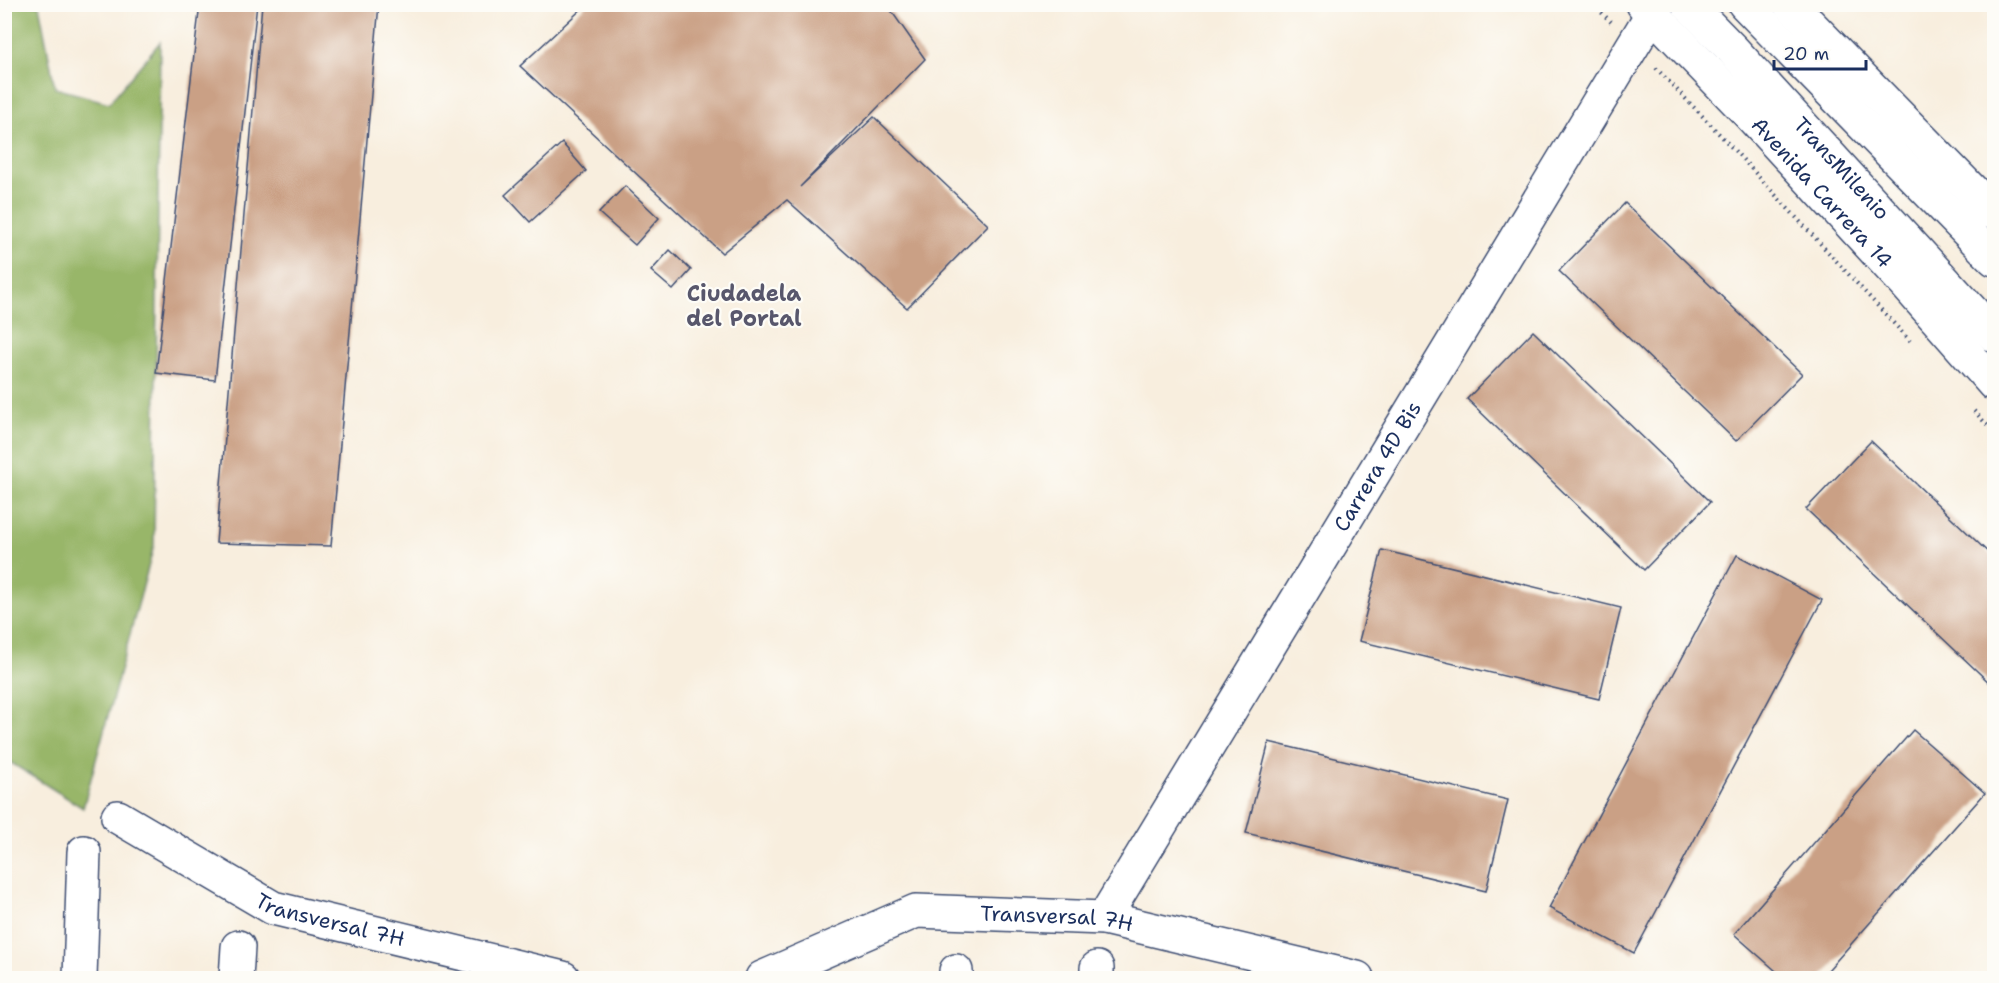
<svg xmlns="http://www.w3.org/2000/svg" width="1999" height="983" viewBox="0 0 1999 983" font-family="'Shantell Sans',sans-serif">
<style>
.forest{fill:#98b669;stroke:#5a7264;stroke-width:1.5}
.building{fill:#caa085}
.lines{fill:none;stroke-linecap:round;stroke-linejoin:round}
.minor-casing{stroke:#3c4c71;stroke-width:36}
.major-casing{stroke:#3c4c71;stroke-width:36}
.path{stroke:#3c4c71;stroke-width:4;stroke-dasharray:1.5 4.5;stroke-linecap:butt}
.minor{stroke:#fff;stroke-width:33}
.major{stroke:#fff;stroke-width:33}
.labels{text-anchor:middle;stroke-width:4.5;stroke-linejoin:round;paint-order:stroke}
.street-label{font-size:21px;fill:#1b2f5e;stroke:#fdfcf7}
.neighbourhood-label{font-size:22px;font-weight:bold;fill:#58576c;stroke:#fdfcf7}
</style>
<rect width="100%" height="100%" fill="#fdfcf7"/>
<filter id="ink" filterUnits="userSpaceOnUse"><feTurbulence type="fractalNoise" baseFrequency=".0167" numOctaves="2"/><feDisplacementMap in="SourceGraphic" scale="12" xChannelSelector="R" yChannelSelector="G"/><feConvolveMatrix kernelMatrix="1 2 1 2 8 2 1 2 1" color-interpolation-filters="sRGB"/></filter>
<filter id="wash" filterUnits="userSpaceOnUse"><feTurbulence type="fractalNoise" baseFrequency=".008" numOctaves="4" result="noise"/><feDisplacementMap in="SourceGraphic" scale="24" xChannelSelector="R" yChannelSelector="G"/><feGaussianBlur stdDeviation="1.35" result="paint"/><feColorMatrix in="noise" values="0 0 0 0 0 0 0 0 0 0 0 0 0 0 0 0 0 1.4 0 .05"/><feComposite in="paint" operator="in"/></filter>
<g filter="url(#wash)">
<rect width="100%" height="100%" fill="#f8eede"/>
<!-- forest -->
<path class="forest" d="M4,5H39L55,88L109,103L160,42L154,546L83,808L5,759Z"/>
<g id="blocks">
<!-- building -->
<path class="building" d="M200,4H257L215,380L156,373Z
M262,4H379L331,546L216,543Z
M587,4H883L890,9L925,59L800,187L874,117L988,225L907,308L787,200L722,253L520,66Z
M562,143L586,171L530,222L505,195Z
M625,186L659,218L635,245L599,213Z
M1625,203L1802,374L1736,441L1559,271Z
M670,250L691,270L673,290L651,271Z
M1533,331L1710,502L1644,570L1467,399Z
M1871,441L1994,558V687L1806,509Z
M1382,550L1621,608L1599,699L1359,641Z
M1737,555L1822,600L1634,953L1549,908Z
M1913,730L1985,793L1821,978H1784L1734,934Z
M1269,742L1508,800L1486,891L1246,833Z"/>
</g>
</g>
<g filter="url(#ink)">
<use href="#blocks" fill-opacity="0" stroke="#3c4c71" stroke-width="1.5"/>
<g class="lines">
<defs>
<g id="minor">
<path id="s1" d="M1688,4L1732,49L1994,335"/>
<path d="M1745,4L1994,259"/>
<path id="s2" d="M118,817L273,908L563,978"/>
<path id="s3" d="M1104,918L1652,14"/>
<path d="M80,978L84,852"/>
<path d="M236,978L238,947"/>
<path id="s4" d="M762,978L916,911L1104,918L1357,978"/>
<path d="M956,978V971"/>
<path d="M1097,978V968"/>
</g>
<g id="major">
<path id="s5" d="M1643,4L1750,115L1904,282L1994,384"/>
<path d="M1790,4L1994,213"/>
</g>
</defs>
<!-- minor casing -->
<use href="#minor" class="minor-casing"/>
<!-- major casing -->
<use href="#major" class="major-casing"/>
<!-- path -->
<path class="path" d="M1593,4L1611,22
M1656,68L1711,125L1910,341
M1974,411L1994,432"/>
<!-- minor -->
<use href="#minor" class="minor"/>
<!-- major -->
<use href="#major" class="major"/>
</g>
</g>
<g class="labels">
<!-- street labels -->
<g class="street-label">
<text dy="7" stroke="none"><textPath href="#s1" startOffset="225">TransMilenio</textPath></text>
<text dy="7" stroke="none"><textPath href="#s5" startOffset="260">Avenida Carrera 14</textPath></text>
<text dy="7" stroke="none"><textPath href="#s3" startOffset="528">Carrera 4D Bis</textPath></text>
<text dy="7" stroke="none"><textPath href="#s2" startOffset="238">Transversal 7H</textPath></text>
<text dy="7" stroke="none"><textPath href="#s4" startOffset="309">Transversal 7H</textPath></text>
</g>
<!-- neighbourhood labels -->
<g class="neighbourhood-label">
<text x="744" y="301">Ciudadela<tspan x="744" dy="25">del Portal</tspan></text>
</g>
</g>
<!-- margin -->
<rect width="1999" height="983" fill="none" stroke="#fdfcf7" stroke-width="24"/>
<!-- scale -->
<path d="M1774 60v9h92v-9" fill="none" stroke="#1b2f5e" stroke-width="3"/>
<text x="1783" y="60" font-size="18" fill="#1b2f5e" stroke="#fdfcf7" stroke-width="4.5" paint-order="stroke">20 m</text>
</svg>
